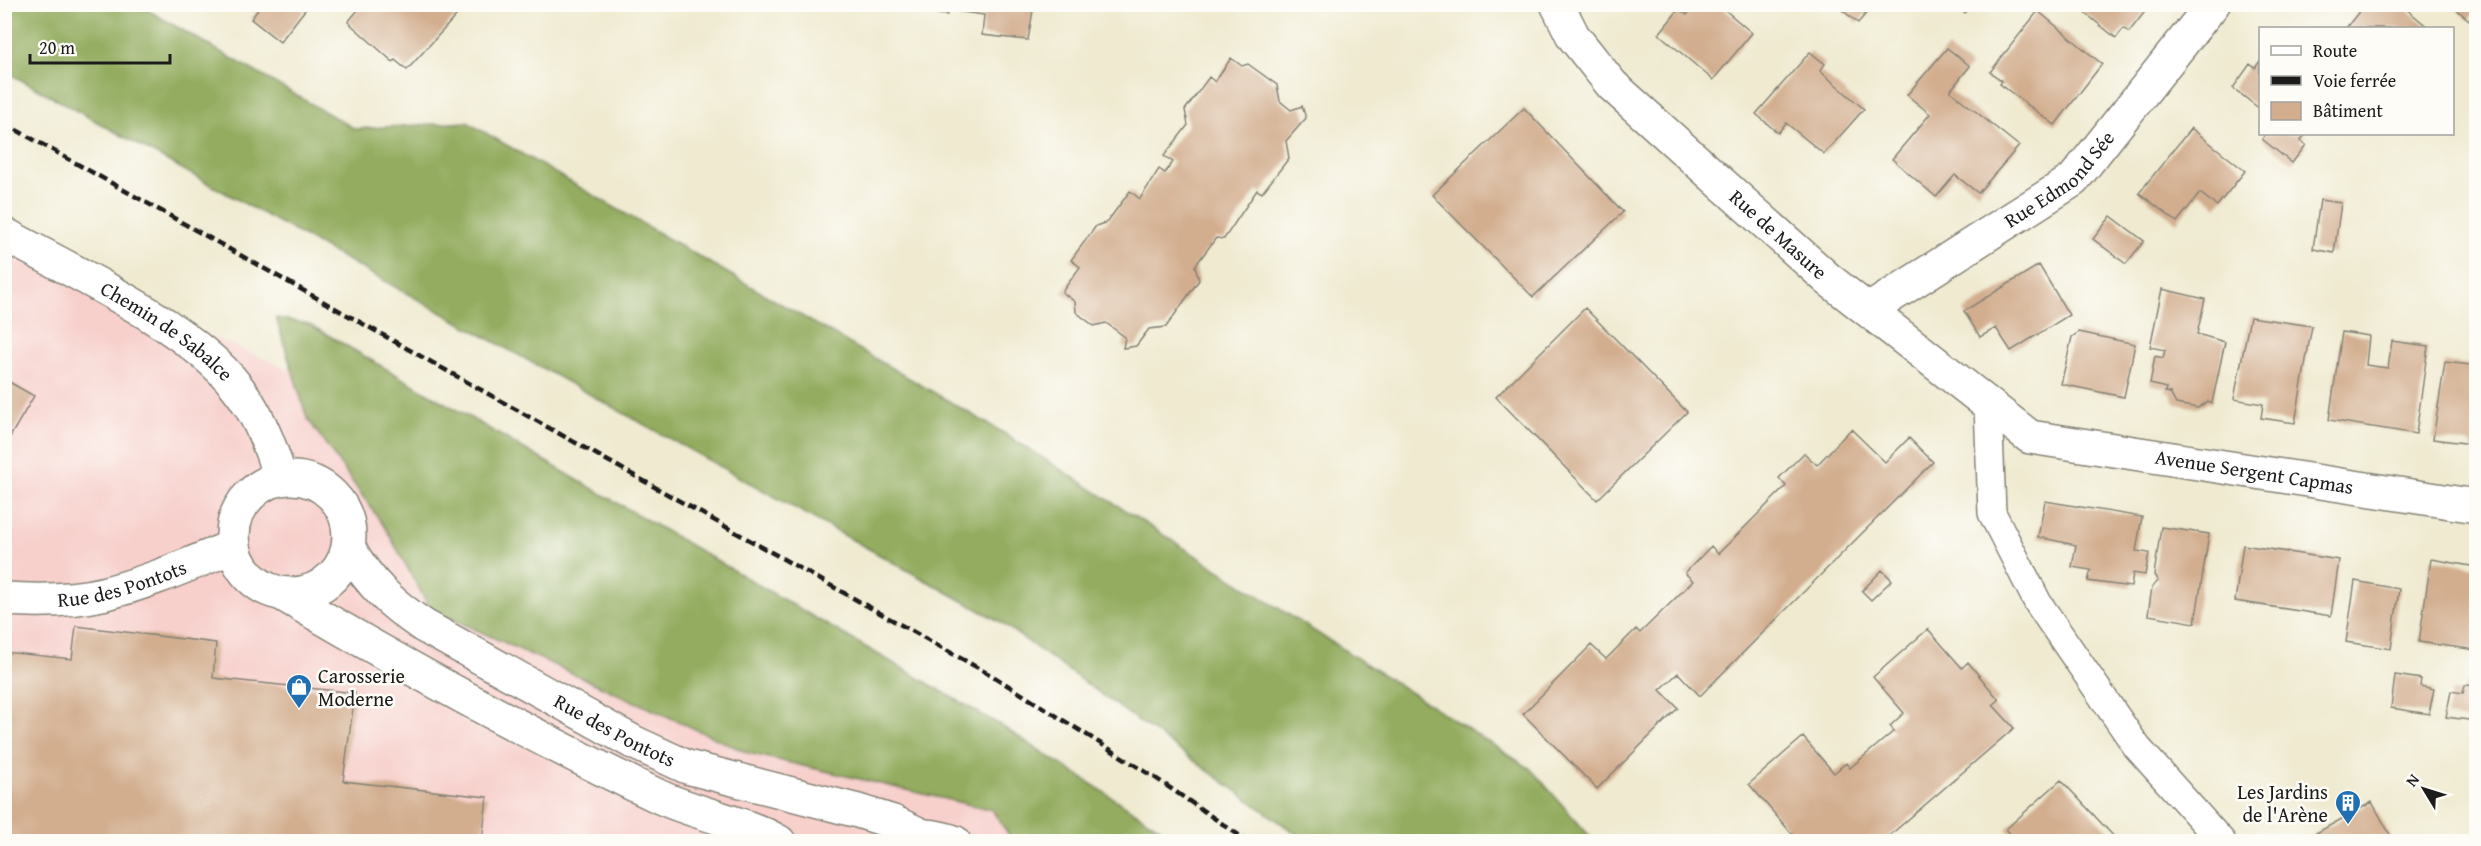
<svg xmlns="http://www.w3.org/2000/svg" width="2481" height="846" viewBox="0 0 2481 846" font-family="'Gentium Book Plus',serif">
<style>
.built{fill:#f7d0cc}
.forest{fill:#93ac5f;stroke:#58643e;stroke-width:1.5}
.building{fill:#d2ad8e}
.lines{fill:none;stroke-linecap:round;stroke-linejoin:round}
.service-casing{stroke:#868376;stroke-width:30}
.minor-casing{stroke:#868376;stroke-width:36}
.tertiary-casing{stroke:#868376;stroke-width:36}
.service{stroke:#fff;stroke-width:27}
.minor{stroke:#fff;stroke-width:33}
.tertiary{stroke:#fff;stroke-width:33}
.rail{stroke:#1c1c1c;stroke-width:4.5;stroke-dasharray:9 4.5;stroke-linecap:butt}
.labels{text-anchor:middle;stroke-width:5;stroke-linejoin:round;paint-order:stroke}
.street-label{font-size:20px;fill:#1c1c1c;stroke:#fdfcf7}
.poi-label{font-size:20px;fill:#1c1c1c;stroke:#fdfcf7;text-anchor:start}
</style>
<rect width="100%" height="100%" fill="#fdfcf7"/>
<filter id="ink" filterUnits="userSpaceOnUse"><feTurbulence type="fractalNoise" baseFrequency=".0167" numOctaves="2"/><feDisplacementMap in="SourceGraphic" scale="12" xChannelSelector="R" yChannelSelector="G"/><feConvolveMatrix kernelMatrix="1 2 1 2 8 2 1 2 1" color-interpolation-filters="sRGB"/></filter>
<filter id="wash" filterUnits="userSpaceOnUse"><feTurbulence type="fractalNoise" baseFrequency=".008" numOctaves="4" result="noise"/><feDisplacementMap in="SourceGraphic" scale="24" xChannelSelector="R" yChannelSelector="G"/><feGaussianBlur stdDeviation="1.35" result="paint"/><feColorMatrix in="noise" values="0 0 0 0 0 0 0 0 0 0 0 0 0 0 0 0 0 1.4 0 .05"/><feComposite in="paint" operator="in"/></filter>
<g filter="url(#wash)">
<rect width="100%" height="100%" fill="#efead0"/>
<!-- built -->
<path class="built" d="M4,234L116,296L291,370L307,418L386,529L430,609L748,753L992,810L1013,841H5Z"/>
<!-- forest -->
<path class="forest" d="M5,4L139,5L355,129L467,122L1002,432L1531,769L1594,841H1306L999,621L5,71Z
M276,318L309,324L1000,725L1180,841H1013L992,810L748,753L430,609L386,529L307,418Z"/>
<g id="blocks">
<!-- building -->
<path class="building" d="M262,4H306L308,6L280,42L251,19Z
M363,4H460L464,7L407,70L395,60L393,62L348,22Z
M924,4H1034L1028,40L982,35L984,15L947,10V15L937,14L938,9Z
M1696,4H1718L1752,33L1713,80L1659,34L1679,9L1687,15Z
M1835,4H1874L1858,23Z
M1955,4H1972L1965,13Z
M2074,4H2151L2129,32L2124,28L2116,38Z
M2365,4H2400L2429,28H2346Z
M2450,4H2476V10L2469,20Z
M2038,11L2102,64L2055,125L2000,84L2002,81L1990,72Z
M1947,48L1970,66L1950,91L2019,146L1978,193L1955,175L1936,197L1892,159L1930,114L1907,95Z
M1810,52L1825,64L1820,71L1864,109L1824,154L1786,123L1778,133L1756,114Z
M1231,58L1242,66L1248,64L1277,85L1280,101L1291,110L1302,106L1306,118L1286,141L1289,158L1262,193L1257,190L1224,239L1216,238L1195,266L1199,280L1166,327L1149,329L1136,346L1123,348L1125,337L1106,323L1094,326L1076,312L1075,302L1062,292L1080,267L1071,260L1096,226L1107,222L1130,191L1140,199L1159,169L1165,173L1173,162L1164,156L1188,125L1185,110L1209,77L1215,82Z
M2260,61V109L2233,88L2250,64L2255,68Z
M1524,108L1623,212L1533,297L1432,195Z
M2191,128L2245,171L2217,206L2200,193L2177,222L2139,193Z
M2266,134H2306L2300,141L2306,145L2292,163L2262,139Z
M2320,200L2341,203L2334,253L2313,249Z
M2111,216L2144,241L2126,264L2093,239Z
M2039,265L2069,315L2011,351L1996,328L1980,337L1964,311Z
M2162,289L2205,299L2197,334L2225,342L2212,403L2208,401L2198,408L2176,404L2170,393L2165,392L2166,388L2150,384L2155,356L2163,358L2165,350L2150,347Z
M1585,308L1687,412L1597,500L1496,397Z
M2250,317L2312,326L2295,423L2261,418L2263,404L2234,399Z
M2079,332L2135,344L2124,397L2061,384L2072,337Z
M2342,332L2369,336L2366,365L2380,367L2388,368L2392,341L2428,346L2416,434L2329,420Z
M2474,349H2476V448H2471L2472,444L2433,439L2445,362L2471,365Z
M4,379L34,396L4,447Z
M1851,429L1885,462L1909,438L1933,462L1700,696L1678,673L1660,690L1678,708L1597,789L1523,714L1591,645L1606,659L1636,629L1640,633L1693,581L1685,573L1711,546L1718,554L1786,486L1779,478L1804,453L1817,465Z
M2045,501L2142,517L2136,551L2149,553L2145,575L2133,573L2131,587L2088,581L2091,570L2072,567L2076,545L2038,537Z
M2161,527L2209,534L2195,623L2148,615L2152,587L2158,581L2154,575Z
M2243,545L2339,560L2331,616L2235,601Z
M2431,559L2476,567V650L2419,642Z
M1882,570L1892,580L1871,600L1862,591Z
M2355,581L2399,589L2391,649L2346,642Z
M76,626L216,643L213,678L355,693L343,781L487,797L482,842H4V652L72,659Z
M1928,629L1962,668L1968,662L1999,700L1993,705L2014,728L1882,842H1799L1749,784L1803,737L1834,773L1846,763L1850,768L1894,731L1890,726L1904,713L1873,677Z
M2395,675L2421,679L2420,686L2434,689L2429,714L2391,708Z
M2465,685L2476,686V721L2446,717L2451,691L2463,693Z
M2061,780L2119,842H2018L2006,829Z
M2372,802L2394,842H2300L2358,810Z"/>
</g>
</g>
<g filter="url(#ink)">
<use href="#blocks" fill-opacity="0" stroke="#868376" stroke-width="1.5"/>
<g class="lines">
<defs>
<path id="service" d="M1988,404L1992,513L2038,603L2137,747L2222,842"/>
<g id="minor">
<path id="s1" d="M4,234C73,272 190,326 237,387C258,413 271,447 280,478"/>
<path id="s2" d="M1869,310L2073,180L2213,4"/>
<circle cx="291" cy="536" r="58"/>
<path id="s3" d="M349,549C371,585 390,603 424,626L633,742L687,767L858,811L893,822L921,835"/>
<path d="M284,595C406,667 531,736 660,797C697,814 745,822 779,842"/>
<path id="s4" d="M4,599C36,601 72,601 102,594C148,583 190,564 234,546"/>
<path d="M900,841C920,834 934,835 954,842"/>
</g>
<g id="tertiary">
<path id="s5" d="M1557,4L1573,36L1612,85L1828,279L2030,437L2476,506"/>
</g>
</defs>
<!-- service casing -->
<use href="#service" class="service-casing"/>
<!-- minor casing -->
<use href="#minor" class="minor-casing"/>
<!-- tertiary casing -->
<use href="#tertiary" class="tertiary-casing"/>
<!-- service -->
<use href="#service" class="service"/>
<!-- minor -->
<use href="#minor" class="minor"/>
<!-- tertiary -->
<use href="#tertiary" class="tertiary"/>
<!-- rail -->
<path class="rail" d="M4,123L996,678L1154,777L1249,842"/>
</g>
</g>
<!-- icons -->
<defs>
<symbol id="shop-pin" viewBox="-11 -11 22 30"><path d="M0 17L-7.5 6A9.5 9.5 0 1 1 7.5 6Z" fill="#1f6fb2" stroke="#fdfcf7"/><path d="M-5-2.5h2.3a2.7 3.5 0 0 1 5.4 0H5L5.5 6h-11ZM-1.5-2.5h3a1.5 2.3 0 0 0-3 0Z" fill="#fff"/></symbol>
<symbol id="building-pin" viewBox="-11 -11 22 30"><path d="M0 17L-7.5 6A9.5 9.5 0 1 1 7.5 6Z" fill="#1f6fb2" stroke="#fdfcf7"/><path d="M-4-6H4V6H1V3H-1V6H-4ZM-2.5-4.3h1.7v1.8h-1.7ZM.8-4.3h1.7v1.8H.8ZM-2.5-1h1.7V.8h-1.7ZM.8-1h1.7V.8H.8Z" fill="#fff"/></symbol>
</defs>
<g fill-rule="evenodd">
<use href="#shop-pin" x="284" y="672" width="30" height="40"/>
<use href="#building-pin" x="2333" y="788" width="30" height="40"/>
</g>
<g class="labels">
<!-- street labels -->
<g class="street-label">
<text dy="7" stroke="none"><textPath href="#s2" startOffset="232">Rue Edmond Sée</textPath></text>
<text dy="7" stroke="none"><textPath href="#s5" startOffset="322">Rue de Masure</textPath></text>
<text dy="7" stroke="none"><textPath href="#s1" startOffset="190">Chemin de Sabalce</textPath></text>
<text dy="7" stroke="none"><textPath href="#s5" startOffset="872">Avenue Sergent Capmas</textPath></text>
<text dy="7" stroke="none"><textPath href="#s4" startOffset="120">Rue des Pontots</textPath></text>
<text dy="7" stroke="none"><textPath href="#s3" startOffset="326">Rue des Pontots</textPath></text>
</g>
<!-- poi labels -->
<g class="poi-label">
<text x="318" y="683">Carosserie<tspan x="318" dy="23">Moderne</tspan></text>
<text x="2328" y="799" text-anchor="end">Les Jardins<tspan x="2328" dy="23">de l'Arène</tspan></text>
</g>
</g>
<!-- margin -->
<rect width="2481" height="846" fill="none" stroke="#fdfcf7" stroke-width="24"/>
<!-- legend -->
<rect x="2259" y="27" width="195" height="108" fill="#fdfcf7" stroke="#a3a29f" stroke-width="1.5"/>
<rect x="2271" y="46" width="30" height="9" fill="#ffffff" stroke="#a3a29f" stroke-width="1.5"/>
<text x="2313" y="57" font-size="18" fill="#1c1c1c">Route</text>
<rect x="2271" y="76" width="30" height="9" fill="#1c1c1c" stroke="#a3a29f" stroke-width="1.5"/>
<text x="2313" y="87" font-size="18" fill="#1c1c1c">Voie ferrée</text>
<rect x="2271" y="102" width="30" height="18" fill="#d2ad8e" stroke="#a3a29f" stroke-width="1.5"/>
<text x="2313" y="117" font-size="18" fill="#1c1c1c">Bâtiment</text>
<!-- north arrow -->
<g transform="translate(2424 789) rotate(308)" stroke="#fdfcf7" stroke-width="4.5" paint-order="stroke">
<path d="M0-4.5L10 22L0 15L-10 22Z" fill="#1c1c1c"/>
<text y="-9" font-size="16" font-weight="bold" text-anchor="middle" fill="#1c1c1c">N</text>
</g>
<!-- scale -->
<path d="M30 54v9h140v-9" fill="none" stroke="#1c1c1c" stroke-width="3"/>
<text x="39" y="54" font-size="18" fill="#1c1c1c" stroke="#fdfcf7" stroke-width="4.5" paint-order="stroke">20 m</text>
</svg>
